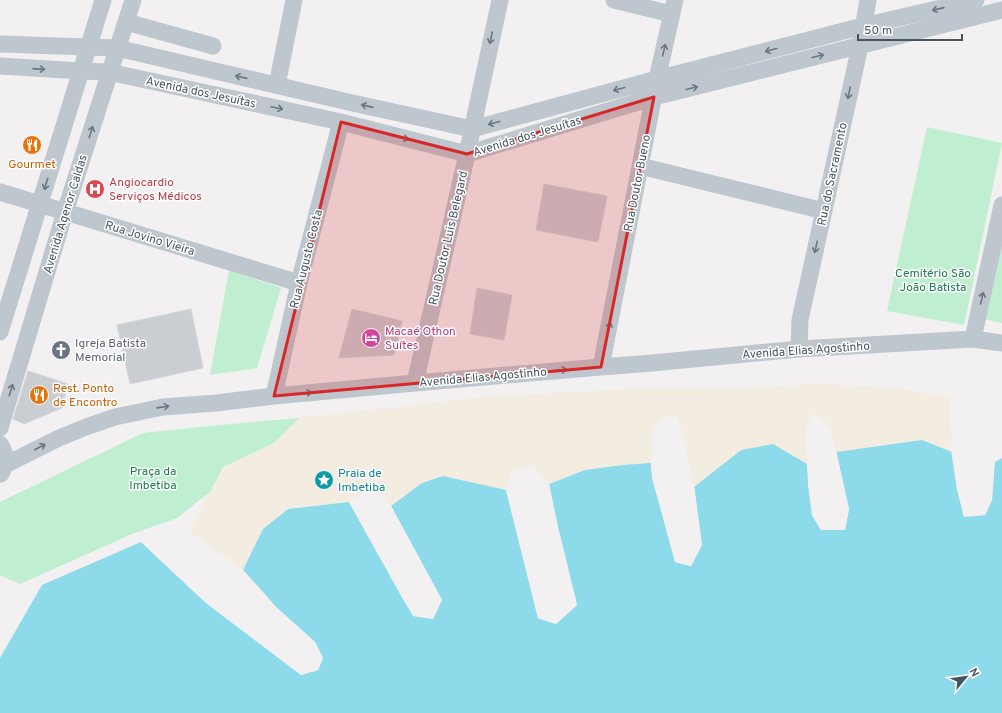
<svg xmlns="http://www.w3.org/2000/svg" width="1002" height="713" viewBox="0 0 1002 713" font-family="Overpass,sans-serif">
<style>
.green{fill:#bfefd0}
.sand{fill:#f3ede1}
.water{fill:#8ddaeb}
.pier{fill:#f2f0f0}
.building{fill:#cacdd2;stroke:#d4d6db}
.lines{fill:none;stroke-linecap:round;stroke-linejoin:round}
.minor{stroke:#bec7ce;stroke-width:17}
.oneway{stroke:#6b767f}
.marked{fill:#d62828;fill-opacity:0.2;stroke:#d62828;stroke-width:3;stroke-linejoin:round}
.labels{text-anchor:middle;stroke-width:3;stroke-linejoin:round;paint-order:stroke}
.street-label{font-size:12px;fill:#48545d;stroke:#fff}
.food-label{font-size:12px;fill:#c56008;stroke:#fff}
.health-label{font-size:12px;fill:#be3a42;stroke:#fff;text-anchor:start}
.park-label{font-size:12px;fill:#187e49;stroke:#fff}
.hotel-label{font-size:12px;fill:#b23c85;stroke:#fff;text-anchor:start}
.worship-label{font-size:12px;fill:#5b616d;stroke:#fff;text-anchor:start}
.culture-label{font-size:12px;fill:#0d838f;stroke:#fff;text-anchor:start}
</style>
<rect width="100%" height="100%" fill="#f2f0f0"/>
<!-- green -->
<path class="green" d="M927,127L1002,143L964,325L887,311Z
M1002,229V323L984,319Z
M229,270L281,288L257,368L210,375Z
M299,418L297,433L221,483L177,518L132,534L20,584L0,575V502L143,433L210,426Z"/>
<!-- sand -->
<path class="sand" d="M819,384C862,387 907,386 949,398L952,452L922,440L836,452L832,431L822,419L814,413L806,428L807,464L773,444L741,450L694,487L684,438L677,417H662L652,431L651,463L623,465L585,470L549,484L532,464L511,473L506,490L443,476L422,483L391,506L385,496L367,490L349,502L288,509L263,529L243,570L190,531L223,467L274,443L299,418L484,397L648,388L738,389Z"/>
<!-- water -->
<path class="water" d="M922,440L952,452L957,489L964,516L985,515L992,500L995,462L1002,458V713H0V658L42,585L141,542L206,603L301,675L318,670L323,658L315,642L276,607L243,570L263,529L288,509L349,502L403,599L413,616L433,619L442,600L391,506L422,483L443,476L506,490L538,618L556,624L577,605L558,527L549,484L585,470L623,465L651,463L652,478L675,562L691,566L702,545L694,487L741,450L773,444L807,464L812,515L821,530H845L849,509L836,452Z"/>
<!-- pier -->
<path class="pier" d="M836,450L849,509L845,530H821L812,515L808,485L807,462L809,464L814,515L822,528H843L847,509L834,452Z
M951,450L954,452L959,489L966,515L983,513L990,499L993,462L994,460L992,500L985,515L964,517L957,489Z
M651,461L653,463L654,478L677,561L690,564L700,545L692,487L694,485L702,545L691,566L675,562L662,512L652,478Z
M548,482L549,484L558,527L577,605L556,624L538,618L506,490L507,488L508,490L540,617L556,621L575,604L556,528L547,484Z
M351,501L405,598L415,614L432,617L440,600L389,507L390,504L442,600L433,619L414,616L403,599L349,502Z
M143,541L207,601L289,664L301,673L316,669L321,658L313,643L275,608L242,571V569L243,570L276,607L315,642L323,658L318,670L301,675L288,665L206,603L141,542Z"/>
<!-- building -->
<path class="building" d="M544,184L607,196L598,242L536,230Z
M477,288L512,295L504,340L470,334Z
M191,309L203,368L130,384L117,325Z
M352,309L402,321L394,355L339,358Z
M28,371L68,384L62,408L24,424L13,419Z"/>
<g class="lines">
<!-- minor -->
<path class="minor" d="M614,0L671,14
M126,22L213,46
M0,44L117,48L348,102L472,129L657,79L863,26L976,0
M0,66L81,71L109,72L341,122L467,154L654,97L1002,10
M277,85L294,0
M640,166L824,211
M0,192L299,283
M0,332L103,0
M973,339L1002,205
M799,349L800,320L860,46L868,0
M601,367L657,79L675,0
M415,383L467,154L500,0
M274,396L299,283L341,122
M0,428L65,212L133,0
M0,444C7,455 7,462 1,474
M5,465L59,438L86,427L115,417L163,407L216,403L274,396L415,383L601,367L652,363L799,349L973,339L1002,343"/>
</g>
<!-- one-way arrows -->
<defs><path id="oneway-shaft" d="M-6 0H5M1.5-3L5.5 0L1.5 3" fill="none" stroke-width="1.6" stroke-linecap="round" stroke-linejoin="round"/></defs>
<g class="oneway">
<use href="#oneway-shaft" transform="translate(938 9) rotate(167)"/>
<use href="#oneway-shaft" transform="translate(491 38) rotate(102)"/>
<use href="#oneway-shaft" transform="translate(664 50) rotate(-77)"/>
<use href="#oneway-shaft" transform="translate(771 50) rotate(165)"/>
<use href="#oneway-shaft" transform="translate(818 56) rotate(-14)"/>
<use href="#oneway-shaft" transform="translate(39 69) rotate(4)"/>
<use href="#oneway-shaft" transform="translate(241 77) rotate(-167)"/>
<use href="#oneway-shaft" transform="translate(692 88) rotate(-14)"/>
<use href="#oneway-shaft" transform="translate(619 89) rotate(165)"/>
<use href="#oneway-shaft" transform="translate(849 93) rotate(102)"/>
<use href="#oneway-shaft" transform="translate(367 106) rotate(-167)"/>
<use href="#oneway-shaft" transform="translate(277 108) rotate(12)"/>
<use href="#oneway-shaft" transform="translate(494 123) rotate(165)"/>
<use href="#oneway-shaft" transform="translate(91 132) rotate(-72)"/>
<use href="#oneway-shaft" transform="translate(403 138) rotate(14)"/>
<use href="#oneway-shaft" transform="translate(46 184) rotate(107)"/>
<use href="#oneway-shaft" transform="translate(816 247) rotate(102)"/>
<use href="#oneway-shaft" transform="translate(982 298) rotate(-77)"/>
<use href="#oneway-shaft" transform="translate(609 328) rotate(-79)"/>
<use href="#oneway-shaft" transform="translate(561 370) rotate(-5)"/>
<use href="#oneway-shaft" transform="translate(11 390) rotate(-73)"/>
<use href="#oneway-shaft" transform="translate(306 393) rotate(-6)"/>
<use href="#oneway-shaft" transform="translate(163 407) rotate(-8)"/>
<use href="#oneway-shaft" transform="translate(40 447) rotate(-27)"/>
</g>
<!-- marked area -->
<path class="marked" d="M654,97L601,367L274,396L341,122L467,154Z"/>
<!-- icons -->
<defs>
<symbol id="restaurant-disc" viewBox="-11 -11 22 22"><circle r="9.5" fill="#e8710a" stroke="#fff"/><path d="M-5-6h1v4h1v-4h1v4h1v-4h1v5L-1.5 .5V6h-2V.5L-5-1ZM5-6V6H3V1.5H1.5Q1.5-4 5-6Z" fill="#fff"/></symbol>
<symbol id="hospital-disc" viewBox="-11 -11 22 22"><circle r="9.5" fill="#e0444e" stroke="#fff"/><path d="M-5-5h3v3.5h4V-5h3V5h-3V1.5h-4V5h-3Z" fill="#fff"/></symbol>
<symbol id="hotel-disc" viewBox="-11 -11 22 22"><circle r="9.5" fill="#d1479c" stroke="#fff"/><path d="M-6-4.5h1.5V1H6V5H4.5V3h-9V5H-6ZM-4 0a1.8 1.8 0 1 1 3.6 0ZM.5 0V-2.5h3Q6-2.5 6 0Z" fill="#fff"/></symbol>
<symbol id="church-disc" viewBox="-11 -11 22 22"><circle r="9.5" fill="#6b7280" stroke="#fff"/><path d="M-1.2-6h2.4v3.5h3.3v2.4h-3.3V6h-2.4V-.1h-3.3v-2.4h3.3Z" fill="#fff"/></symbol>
<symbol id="sight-disc" viewBox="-11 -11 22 22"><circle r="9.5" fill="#0f9aa8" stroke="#fff"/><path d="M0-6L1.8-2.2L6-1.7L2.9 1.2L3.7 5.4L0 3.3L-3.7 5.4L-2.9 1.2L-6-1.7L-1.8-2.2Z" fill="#fff"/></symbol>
</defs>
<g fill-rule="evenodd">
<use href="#restaurant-disc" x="21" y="134" width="22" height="22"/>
<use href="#hospital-disc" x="84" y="178" width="22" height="22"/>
<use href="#hotel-disc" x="360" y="327" width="22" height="22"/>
<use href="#church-disc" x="50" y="339" width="22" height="22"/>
<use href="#restaurant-disc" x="28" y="384" width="22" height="22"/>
<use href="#sight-disc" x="313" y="469" width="22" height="22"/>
</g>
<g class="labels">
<!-- street labels -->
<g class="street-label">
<text transform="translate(201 92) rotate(12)" y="4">Avenida dos Jesuítas</text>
<text transform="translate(527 136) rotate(-17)" y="4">Avenida dos Jesuítas</text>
<text transform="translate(832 174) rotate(-78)" y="4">Rua do Sacramento</text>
<text transform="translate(637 183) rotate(-79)" y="4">Rua Doutor Bueno</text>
<text transform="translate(65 214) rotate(-73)" y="4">Avenida Agenor Caldas</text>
<text transform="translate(150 238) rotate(17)" y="4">Rua Jovino Vieira</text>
<text transform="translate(448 238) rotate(-77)" y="4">Rua Doutor Luis Belegard</text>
<text transform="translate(306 259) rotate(-76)" y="4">Rua Augusto Costa</text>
<text transform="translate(806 350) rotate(-4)" y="4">Avenida Elias Agostinho</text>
<text transform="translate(483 377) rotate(-5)" y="4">Avenida Elias Agostinho</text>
</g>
<!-- food labels -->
<g class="food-label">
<text x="32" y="168">Gourmet</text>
<text x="53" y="392" text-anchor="start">Rest. Ponto<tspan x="53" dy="14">de Encontro</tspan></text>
</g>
<!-- health labels -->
<g class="health-label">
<text x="109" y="186">Angiocardio<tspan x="109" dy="14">Serviços Médicos</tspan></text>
</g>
<!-- park labels -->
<g class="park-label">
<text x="933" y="277">Cemitério São<tspan x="933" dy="14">João Batista</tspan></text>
<text x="153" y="475">Praça da<tspan x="153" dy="14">Imbetiba</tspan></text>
</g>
<!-- hotel labels -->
<g class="hotel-label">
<text x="385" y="335">Macaé Othon<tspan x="385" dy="14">Suítes</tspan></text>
</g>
<!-- worship labels -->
<g class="worship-label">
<text x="75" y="347">Igreja Batista<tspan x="75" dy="14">Memorial</tspan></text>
</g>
<!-- culture labels -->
<g class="culture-label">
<text x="338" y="477">Praia de<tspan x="338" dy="14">Imbetiba</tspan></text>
</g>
</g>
<!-- north arrow -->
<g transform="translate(966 677) rotate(61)" stroke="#ffffff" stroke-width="3" paint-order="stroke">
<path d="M0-3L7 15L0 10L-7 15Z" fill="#48545d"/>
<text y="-6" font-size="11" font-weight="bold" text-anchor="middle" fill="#48545d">N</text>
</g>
<!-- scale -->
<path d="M858 34v6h104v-6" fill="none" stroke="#48545d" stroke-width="2"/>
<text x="864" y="34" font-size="12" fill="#48545d" stroke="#ffffff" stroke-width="3" paint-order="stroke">50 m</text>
</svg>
